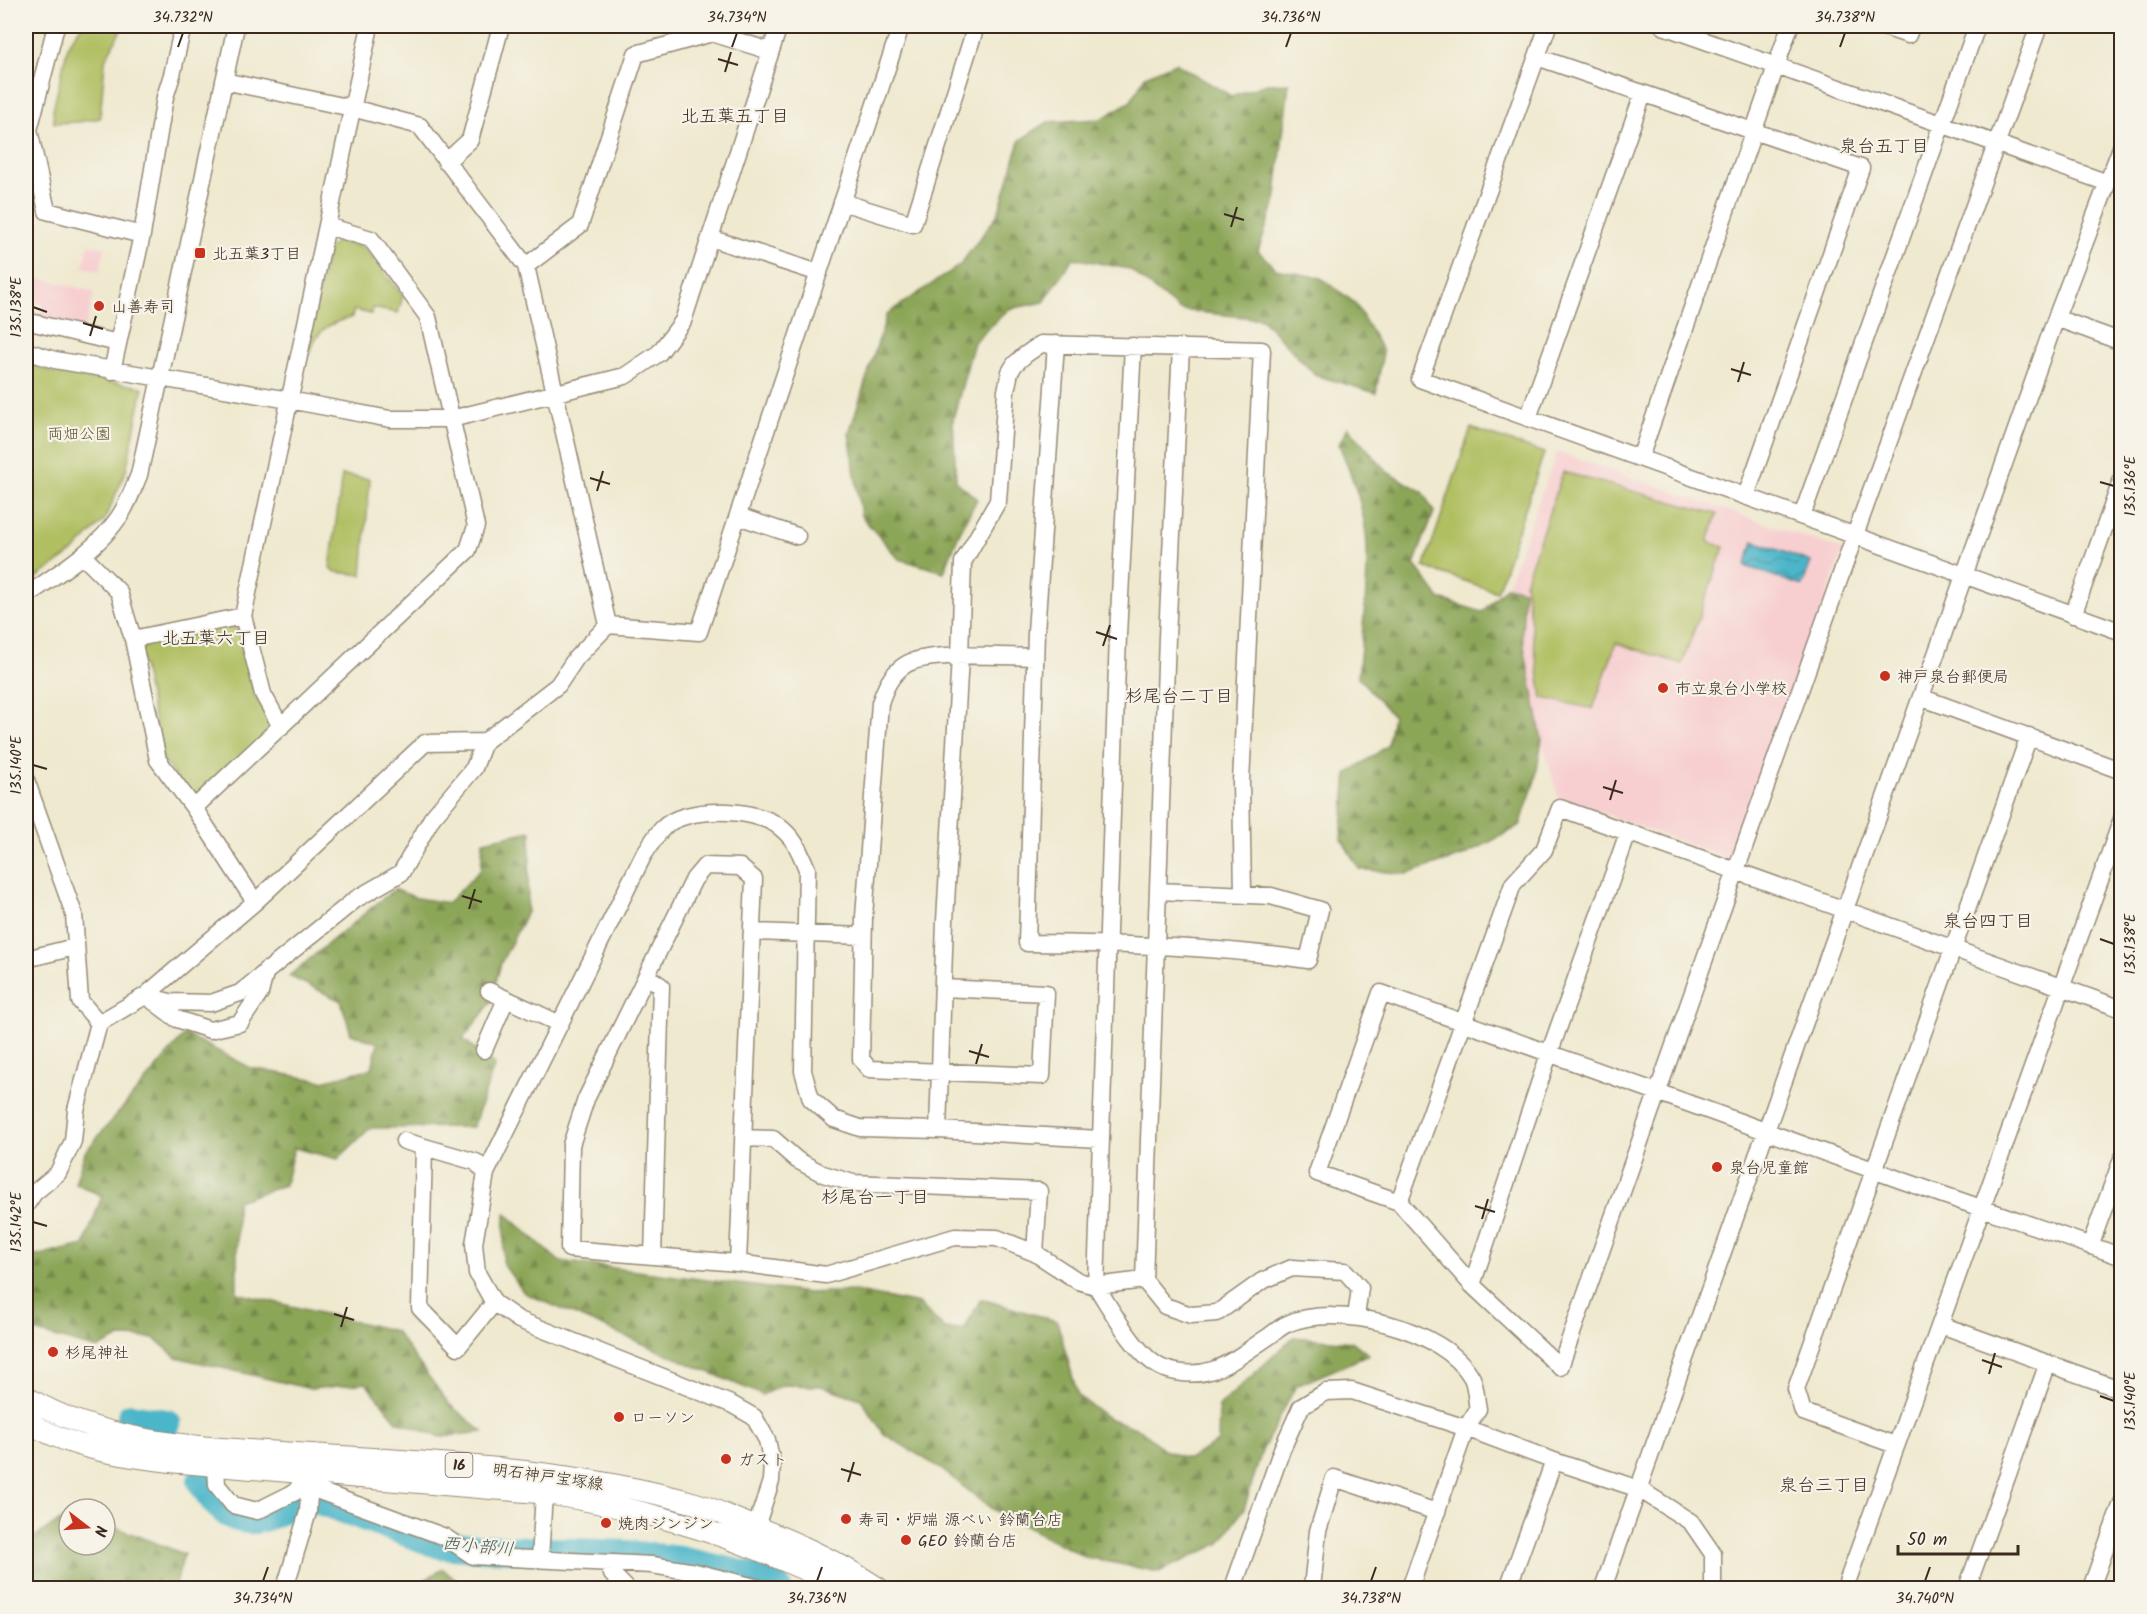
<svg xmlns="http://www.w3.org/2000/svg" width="2147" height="1614" viewBox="0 0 2147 1614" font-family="Kalam,'Klee One',sans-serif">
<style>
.built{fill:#f7cfd1}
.forest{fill:url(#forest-firs);stroke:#64683b;stroke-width:1.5}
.green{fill:#b0bf62;stroke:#767440;stroke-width:1.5}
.water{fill:url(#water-waves);stroke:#437074;stroke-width:1.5}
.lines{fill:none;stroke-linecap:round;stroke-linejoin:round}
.river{stroke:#4bb5c9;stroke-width:28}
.minor-casing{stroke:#958a76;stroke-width:19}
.major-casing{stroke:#958a76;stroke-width:23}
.minor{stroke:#fff;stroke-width:16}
.major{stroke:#fff;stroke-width:21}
.ticks{fill:none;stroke:#3b2a1e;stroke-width:2}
.poi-dot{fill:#c8321e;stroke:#f7f3e8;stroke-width:2}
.labels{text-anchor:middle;stroke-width:4.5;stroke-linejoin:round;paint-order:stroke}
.shield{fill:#f7f3e8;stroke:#73665b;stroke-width:1.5}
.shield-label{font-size:15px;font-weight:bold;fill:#3b2a1e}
.poi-label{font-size:16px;fill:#3b2a1e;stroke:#f7f3e8;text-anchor:start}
.park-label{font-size:16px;fill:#5e5732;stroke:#f7f3e8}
.street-label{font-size:16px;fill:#3b2a1e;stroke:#f7f3e8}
.neighbourhood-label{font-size:18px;fill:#3b2a1e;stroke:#f7f3e8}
.water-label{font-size:18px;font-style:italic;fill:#415b5a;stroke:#f7f3e8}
.neatline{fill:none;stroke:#3b2a1e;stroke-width:2}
.ticks-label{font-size:15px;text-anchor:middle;fill:#3b2a1e}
</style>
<defs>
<pattern id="forest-firs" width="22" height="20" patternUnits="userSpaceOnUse" patternTransform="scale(1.5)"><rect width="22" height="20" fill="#8ca658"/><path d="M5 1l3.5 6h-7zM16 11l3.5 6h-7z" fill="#748748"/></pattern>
<pattern id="water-waves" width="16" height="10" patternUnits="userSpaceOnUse" patternTransform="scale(1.5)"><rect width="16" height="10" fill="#4bb5c9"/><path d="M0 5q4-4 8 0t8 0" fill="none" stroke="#4093a3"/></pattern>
</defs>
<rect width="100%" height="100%" fill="#f7f3e8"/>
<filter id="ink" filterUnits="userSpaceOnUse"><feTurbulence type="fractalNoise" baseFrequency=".0167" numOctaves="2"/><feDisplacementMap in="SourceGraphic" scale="12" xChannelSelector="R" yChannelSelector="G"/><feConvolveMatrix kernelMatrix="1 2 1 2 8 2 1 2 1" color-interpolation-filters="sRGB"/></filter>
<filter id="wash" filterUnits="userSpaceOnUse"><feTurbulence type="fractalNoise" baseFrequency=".008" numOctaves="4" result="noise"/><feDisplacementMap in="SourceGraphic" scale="24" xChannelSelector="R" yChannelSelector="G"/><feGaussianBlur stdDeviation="1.35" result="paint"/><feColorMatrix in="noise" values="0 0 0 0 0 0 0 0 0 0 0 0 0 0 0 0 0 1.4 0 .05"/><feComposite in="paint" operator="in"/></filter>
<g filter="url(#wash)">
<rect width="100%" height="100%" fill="#efe9cf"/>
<!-- built -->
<path class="built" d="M89,244L105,248L100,271L83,267Z
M26,274L94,292L85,328L40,317L43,304L36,302L32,316L26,315Z
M1557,452L1843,550L1736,853L1726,858L1558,797L1542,740L1522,636L1524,591L1507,586Z"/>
<!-- forest -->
<path class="forest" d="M1175,63L1231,96L1267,84L1289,83L1275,202L1258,251L1276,269L1321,278L1355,303L1383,352L1376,393L1315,375L1262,319L1180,310L1129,269L1073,258L1044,302L1009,309L974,342L953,419L956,481L977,499L958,536L944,572L899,559L861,516L849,433L887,314L960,265L998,214L1020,140L1048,122L1101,119L1131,101L1145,76Z
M1348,427L1387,472L1423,492L1434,512L1414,564L1440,599L1482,612L1507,586L1524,590L1522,636L1542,740L1535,780L1520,826L1463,856L1406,874L1359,869L1341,838L1347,774L1387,746L1393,716L1358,677C1362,634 1368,590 1367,547C1366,511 1352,477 1339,444Z
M531,831L527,912L501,963L490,1004L463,1039L495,1064L473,1127L370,1128L338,1159L294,1148L285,1185L237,1201V1293L395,1331L449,1404L483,1432L440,1437L397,1421L366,1383L311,1389L176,1357L154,1338L120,1337L97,1349L26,1329V1258L84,1245L102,1196L75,1183L85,1152L185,1034L251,1068L323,1081L372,1068L378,1043L351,1034L341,1001L289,976L394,889L417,898L448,903L481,869L483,841Z
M505,1213L559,1261L808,1293L853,1291L919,1304L945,1329L963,1330L981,1299L1057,1321L1078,1396L1108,1418L1141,1430L1164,1450L1188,1459L1218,1442L1219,1406L1294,1337L1353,1342L1369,1355L1296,1386L1262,1451L1244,1509L1219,1544L1159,1572L1085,1557L992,1509L940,1468L884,1434L861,1399L821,1386L783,1385L762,1395L524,1293L503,1264Z
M69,1515V1545H105V1523L184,1554L175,1588H26V1542Z
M443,1569L465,1588H411Z"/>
<!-- green -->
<path class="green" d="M81,26H123L105,60L100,118L78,122L54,123L53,110L67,50L69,43Z
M337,241L363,247L403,296L398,313L372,308L371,314L354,310L352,317C326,324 317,330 308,356L305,355L328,249Z
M26,362L51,372L143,387L126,471L105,519L73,552L26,585Z
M1471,428L1544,453L1497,592L1424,567Z
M1563,472L1717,514L1708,542L1724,547L1682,664L1616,643L1593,709L1542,698L1525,582Z
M342,475L370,479L362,575L336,572L330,569Z
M228,624L239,631L255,697L276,727L199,795L186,792L162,758L140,652L147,643Z"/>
<!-- water -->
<path class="water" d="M1754,541L1811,562L1802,586L1745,566Z"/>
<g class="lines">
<!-- river -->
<path class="river" d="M131,1417L167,1423
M201,1481C214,1505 233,1527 264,1518C276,1515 286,1505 298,1502C304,1500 311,1501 317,1500L440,1545L477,1548L627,1554L680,1560L747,1575L778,1588"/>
</g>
</g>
<g filter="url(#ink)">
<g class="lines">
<defs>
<path id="minor" d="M56,26L29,130L47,211L142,235
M1548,26L1420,379L2122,632
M1663,26L2108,183
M1881,26L1908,35L1911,26
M2039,26L1855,535L1560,1367L1472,1285L1399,1202L1317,1173L1381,993C1545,1051 1709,1111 1873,1170C1955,1200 2039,1227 2122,1257
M1537,57L1861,168L1746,496
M224,81L352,108L420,126L526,266L608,625
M446,162L470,140L501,26
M842,202L913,224L976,26
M710,238L819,273
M526,266L580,225L636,54L712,33L770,51
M2056,318L2122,342
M26,321L118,343
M1056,344L1036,632L1027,943C1121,944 1215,946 1308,960L1320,910L1271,896L1158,891
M1133,346L1118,635L1096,1286C1111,1309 1139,1361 1165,1369C1209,1384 1233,1360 1268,1337C1274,1333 1280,1327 1287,1324C1336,1302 1445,1328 1472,1378C1476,1386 1476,1400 1478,1409L1466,1428L1410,1588
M1181,347L1167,637L1144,1280L1165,1306L1191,1315L1217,1313L1262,1281L1292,1268L1345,1271L1360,1288L1356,1317
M26,351L55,360L289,400L390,419H451L625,376L659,353L683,321L779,26
M112,371L142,235L165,97L172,75L183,26
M1528,418L1643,94
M1640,458L1790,26
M738,516L797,536
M1802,516L1977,26
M83,556L119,592L133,639L158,760L194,808L255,902
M26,596C58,573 96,551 119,517C128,504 133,489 139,475L236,26
M2073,615L2122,479
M608,625L699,632L901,26
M133,639L243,616
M1923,698L2122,771
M281,727L263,694L243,616L370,26
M26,780L74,914L80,1001L99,1023
M194,808L468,550L476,526L428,317L371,239L327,226
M752,932L863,936
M26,959L75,947
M647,976L661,986L653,1256
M943,988L1046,993L1042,1076L869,1069L861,1059L864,917L880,703C885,688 891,674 905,665C927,650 1006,657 1035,657
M489,991L560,1024
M145,996L170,1002L211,1003L240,993L356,899L401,873L432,818L474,768L484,742
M153,1001L177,1019L210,1030L240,1023L260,993L266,970
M484,1050L506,999
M938,1130L945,921L960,657L963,562L998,501L1006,391L1010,372L1015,364L1025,355L1041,344L1262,350L1241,782L1243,894
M743,1138L773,1139L797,1160L823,1174L853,1183L1039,1191L1035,1253
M404,1141L476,1162L486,1173
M424,1148L420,1308L458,1347L494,1303
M1399,1202L1513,884L1544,850L1560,808L2122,1009
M26,1205L34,1193L58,1173L73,1141L76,1110L99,1023L145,996L255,902L425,743L484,742L558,685L576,658L608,625
M2090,1246L2122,1159
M738,1263L569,1249L571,1145L586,1099L694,879L705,866L740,867L754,879L738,1263L826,1275L955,1237L997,1238L1035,1253L1078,1281L1096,1286L1144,1280
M1472,1285L1549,1054L1628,833
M1941,1325L2122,1390
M1895,1445L1803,1412L1796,1389L2029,736
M216,1465L217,1485L233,1505L257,1511L295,1492L310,1472
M310,1472L319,1491L445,1537L473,1556L652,1565L695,1572L759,1588
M756,1527L771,1481L772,1463L767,1440L754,1417L731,1404L519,1320L494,1303L477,1273L474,1244L486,1173L644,854C650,846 655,836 663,828C684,806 753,808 777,825C795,838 799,850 807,869L803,1071L811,1099L834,1119L860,1128L938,1130L1100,1139
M540,1559L544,1493
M609,1563L612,1574L626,1588
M285,1588L308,1512L310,1476
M1233,1588L1282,1449L1301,1407L1326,1392L1352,1391L1466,1428L1554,1461L1639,1489L1691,1522L1713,1554V1588
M1312,1588L1318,1531L1334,1478L1437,1512
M1508,1588L1554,1461
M1603,1588L2056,318L2122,145
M1845,1588L2122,819
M1967,1588L2048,1363
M2091,1588L2122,1503"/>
<path id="major" d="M26,1397C108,1447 210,1447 303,1454C434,1463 566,1468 694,1503C709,1507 725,1515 740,1521C791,1540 833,1559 878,1588
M26,1421C71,1449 123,1456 175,1462L544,1493C628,1506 709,1527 787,1562C806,1570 824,1578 841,1588"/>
</defs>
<!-- minor casing -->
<use href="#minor" class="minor-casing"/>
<!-- major casing -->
<use href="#major" class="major-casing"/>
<!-- minor -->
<use href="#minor" class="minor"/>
<!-- major -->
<use href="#major" class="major"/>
</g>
</g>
<!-- ticks -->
<path class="ticks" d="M178,47L183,33M732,47L737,33M1286,47L1291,33M1840,47L1845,33M718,59L738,65M725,72L731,52M1224,214L1244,220M1231,227L1237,207M33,307L47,312M83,323L103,329M90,336L96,316M1731,369L1751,375M1738,382L1744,362M590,478L610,484M2100,482L2114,486M597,491L603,471M1096,632L1117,639M1103,646L1110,625M33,765L47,769M1603,787L1623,793M1610,800L1616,780M462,896L482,902M469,909L475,889M2100,939L2114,944M969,1051L989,1057M976,1064L982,1044M1475,1206L1495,1212M1482,1219L1488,1199M33,1222L47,1226M334,1314L354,1320M341,1327L347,1307M1982,1360L2002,1367M1989,1374L1995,1353M2100,1396L2114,1401M841,1469L861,1475M848,1482L854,1462M263,1581L268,1567M817,1581L822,1567M1371,1581L1376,1567M1925,1581L1930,1567"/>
<!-- markers -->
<g class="poi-dot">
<rect x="194" y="247" width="12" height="12" rx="3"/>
<circle cx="99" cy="306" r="6"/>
<circle cx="1885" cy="676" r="6"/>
<circle cx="1663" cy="688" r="6"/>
<circle cx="1717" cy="1167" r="6"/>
<circle cx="53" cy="1352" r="6"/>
<circle cx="619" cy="1417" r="6"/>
<circle cx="726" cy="1459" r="6"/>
<circle cx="846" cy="1519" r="6"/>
<circle cx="606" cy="1523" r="6"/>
<circle cx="906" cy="1540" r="6"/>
</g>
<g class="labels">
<!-- shield labels -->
<rect class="shield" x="445.5" y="1453" width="27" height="24" rx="4.5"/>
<g class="shield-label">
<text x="459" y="1470">16</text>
</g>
<!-- poi labels -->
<g class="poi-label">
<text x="212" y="259">北五葉3丁目</text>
<text x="111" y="312">山善寿司</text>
<text x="1897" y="682">神戸泉台郵便局</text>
<text x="1675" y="694">市立泉台小学校</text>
<text x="1729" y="1173">泉台児童館</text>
<text x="65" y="1358">杉尾神社</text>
<text x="631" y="1423">ローソン</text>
<text x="738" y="1465">ガスト</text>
<text x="858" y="1525">寿司・炉端 源べい 鈴蘭台店</text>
<text x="618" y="1529">焼肉ジンジン</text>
<text x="918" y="1546">GEO 鈴蘭台店</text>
</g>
<!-- park labels -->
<g class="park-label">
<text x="79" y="439">両畑公園</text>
</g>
<!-- street labels -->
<g class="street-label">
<text transform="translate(548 1476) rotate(8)" y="6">明石神戸宝塚線</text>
</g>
<!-- neighbourhood labels -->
<g class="neighbourhood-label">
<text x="735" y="122">北五葉五丁目</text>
<text x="1884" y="152">泉台五丁目</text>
<text x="216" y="644">北五葉六丁目</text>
<text x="1179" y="702">杉尾台二丁目</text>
<text x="1988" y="927">泉台四丁目</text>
<text x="875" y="1203">杉尾台一丁目</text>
<text x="1824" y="1491">泉台三丁目</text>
</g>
<!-- water labels -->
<g class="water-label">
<text transform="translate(478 1546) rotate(5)" y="6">西小部川</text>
</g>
</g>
<!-- margin -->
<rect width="2147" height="1614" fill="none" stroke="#f7f3e8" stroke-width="66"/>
<!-- north arrow -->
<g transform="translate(87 1527) rotate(107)"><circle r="28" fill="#f7f3e8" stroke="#aca397" stroke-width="1.5"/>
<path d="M0-4.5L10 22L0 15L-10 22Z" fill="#c8321e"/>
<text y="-9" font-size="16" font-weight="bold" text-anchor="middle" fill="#3b2a1e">N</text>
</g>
<!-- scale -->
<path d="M1898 1545v9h120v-9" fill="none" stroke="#3b2a1e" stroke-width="3"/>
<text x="1907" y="1545" font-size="18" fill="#3b2a1e" stroke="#f7f3e8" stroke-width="4.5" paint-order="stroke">50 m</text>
<rect x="33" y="33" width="2081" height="1548" class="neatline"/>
<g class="ticks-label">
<text x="183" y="22">34.732°N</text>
<text x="737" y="22">34.734°N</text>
<text x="1291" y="22">34.736°N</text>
<text x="1845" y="22">34.738°N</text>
<text transform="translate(16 307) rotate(-90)" y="5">135.138°E</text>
<text transform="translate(2130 486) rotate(-90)" y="5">135.136°E</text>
<text transform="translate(16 765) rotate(-90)" y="5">135.140°E</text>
<text transform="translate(2130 944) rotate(-90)" y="5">135.138°E</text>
<text transform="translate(16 1222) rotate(-90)" y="5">135.142°E</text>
<text transform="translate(2130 1401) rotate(-90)" y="5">135.140°E</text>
<text x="263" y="1603">34.734°N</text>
<text x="817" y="1603">34.736°N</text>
<text x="1371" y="1603">34.738°N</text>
<text x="1925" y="1603">34.740°N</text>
</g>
</svg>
